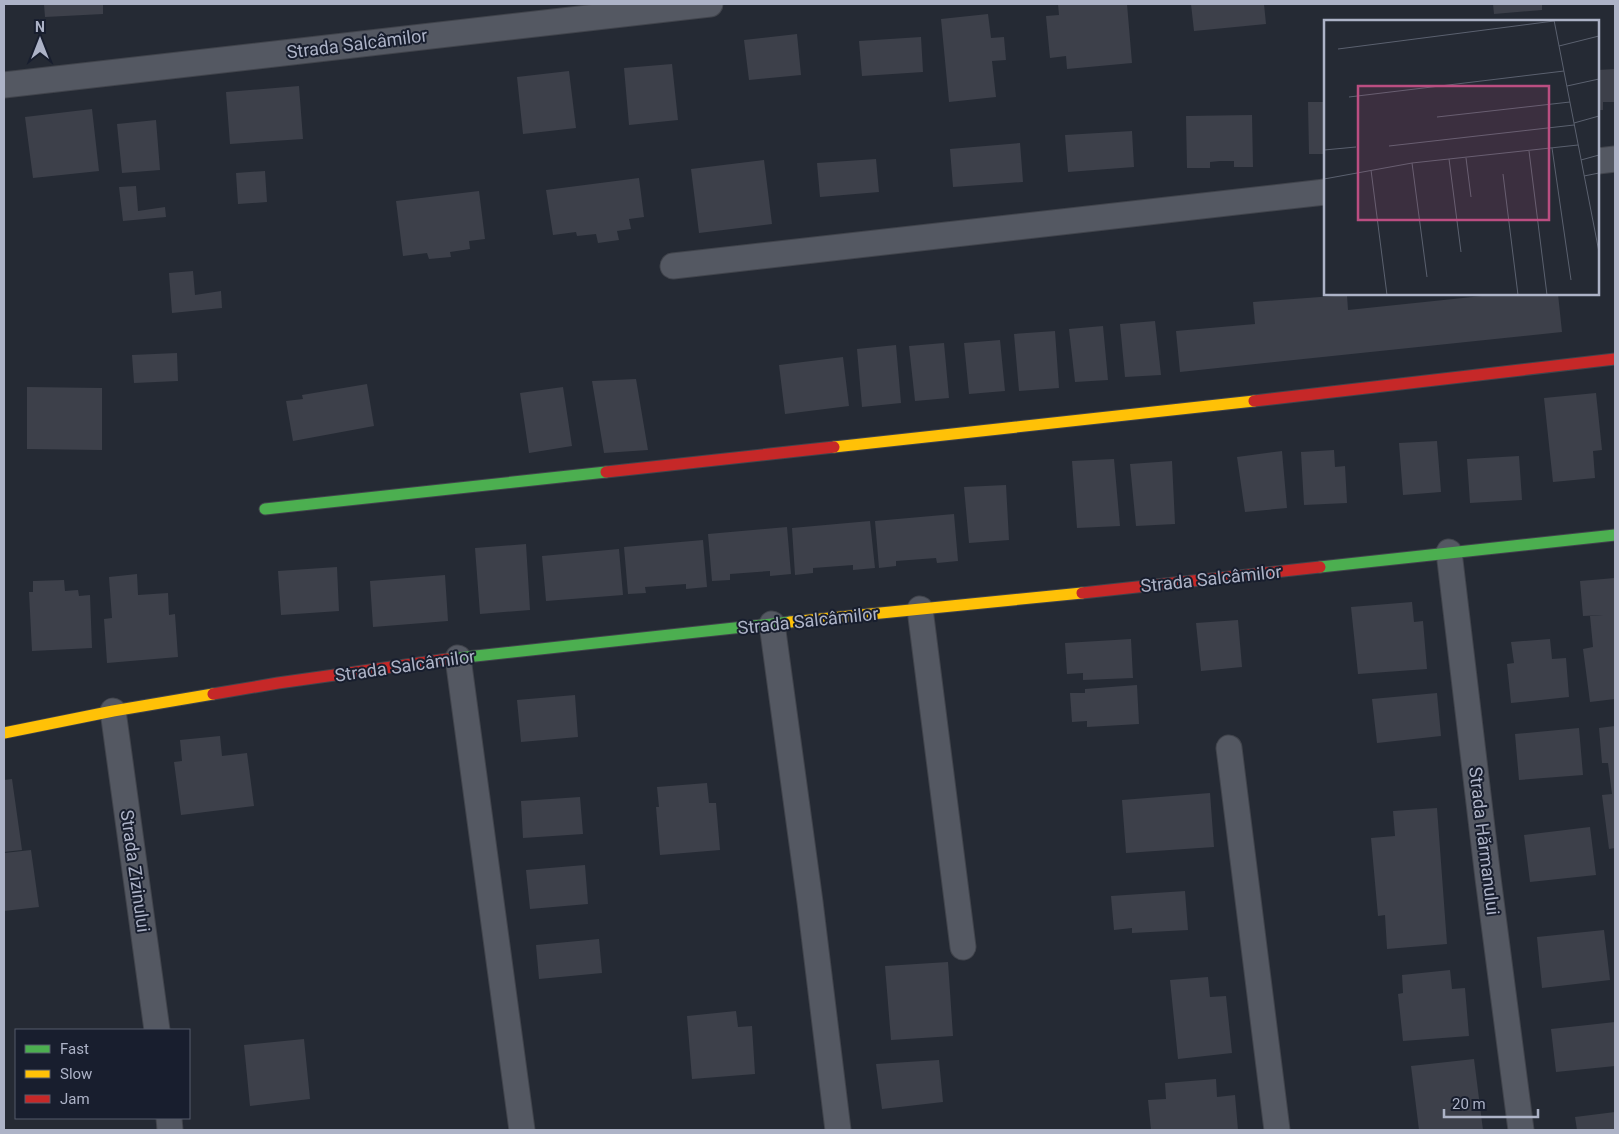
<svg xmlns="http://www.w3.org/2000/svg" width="1619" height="1134" viewBox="0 0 1619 1134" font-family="Roboto,sans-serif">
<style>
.building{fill:#3d404a}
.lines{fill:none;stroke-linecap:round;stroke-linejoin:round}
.street-casing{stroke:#41444c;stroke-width:27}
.fast-casing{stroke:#41444c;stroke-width:13}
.slow-casing{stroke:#41444c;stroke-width:13}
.jam-casing{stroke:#41444c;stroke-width:13}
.street{stroke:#545862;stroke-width:25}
.fast{stroke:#4caf50;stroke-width:11}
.slow{stroke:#ffc107;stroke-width:11}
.jam{stroke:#c62828;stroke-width:11}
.labels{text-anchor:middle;stroke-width:4;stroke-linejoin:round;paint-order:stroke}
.street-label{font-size:18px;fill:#adb3c7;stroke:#181e2e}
.inset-road{fill:none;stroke:#5b616f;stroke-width:1}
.view{fill:#bb4e81;fill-opacity:0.15;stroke:#bb4e81;stroke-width:2.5}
.inset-edge{fill:none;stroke:#adb3c7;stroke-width:2.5}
</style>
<rect width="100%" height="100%" fill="#252a34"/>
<!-- building -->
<path class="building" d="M44,4H103V14L45,17Z
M1058,4H1127L1132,63L1067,69L1066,56L1050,58L1046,16L1059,15Z
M1191,4H1264L1266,24L1194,31Z
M1493,4H1542V10L1494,14Z
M988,14L991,38L1004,37L1006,60L992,61L996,97L949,102L941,19Z
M797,34L801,75L749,80L744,40Z
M921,37L923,72L862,76L859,41Z
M672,64L678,120L629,125L624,68Z
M1615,69V102H1603V110H1598V70Z
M569,71L576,128L523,134L517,77Z
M299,86L303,139L230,144L226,92Z
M1308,102H1325V154H1309Z
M92,109L99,171L33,178L25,117Z
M1252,115L1253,167H1234V161H1220L1210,162V168H1187L1186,116Z
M156,120L160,170L122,173L117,124Z
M1132,131L1134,167L1068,172L1065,135Z
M1020,143L1023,182L953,187L950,149Z
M876,159L879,192L820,197L817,163Z
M764,160L772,224L699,233L691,169Z
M265,171L267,202L238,204L236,173Z
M639,178L644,217L629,219L631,229L617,231L619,240L598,243L596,234L577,236L576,232L553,235L546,190Z
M136,186L138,211L165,207L166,217L123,221L119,187Z
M479,191L485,239L469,241L470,249L450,252L451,257L429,259L427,253L403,256L396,201Z
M193,271L195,295L221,291L222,308L172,313L169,273Z
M1501,294H1558L1562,332L1180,372L1176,331L1255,324L1253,302L1347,295L1348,310Z
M1155,321L1161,375L1125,377L1120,324Z
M1103,326L1108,380L1075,382L1069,329Z
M1055,331L1059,388L1019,391L1014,334Z
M1000,340L1005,391L969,394L964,343Z
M944,343L949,398L915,401L909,346Z
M896,345L901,403L862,407L857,349Z
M177,353L178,381L134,383L132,355Z
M843,357L849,406L785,414L779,365Z
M636,379L648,450L604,453L592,381Z
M367,384L374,426L293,441L286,401L303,399L302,395Z
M27,387L102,388V450L27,449Z
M563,387L572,446L529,453L520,393Z
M1596,393L1602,450L1593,451L1595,478L1553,482L1544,398Z
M1437,441L1441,492L1403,495L1399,443Z
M1334,450L1335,467L1345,466L1347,503L1304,505L1301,452Z
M1282,451L1287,508L1245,512L1237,457Z
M1519,456L1522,500L1470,503L1467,459Z
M1114,459L1120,526L1077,528L1072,461Z
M1172,461L1175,524L1136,526L1130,464Z
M1006,485L1009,540L969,543L964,487Z
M954,514L958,561L937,563L936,558L896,561V566L879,568L875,521Z
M870,521L875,568L853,570V565L813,568V573L795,575L792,528Z
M787,527L791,574L770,576V571L730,574V580L712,581L708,534Z
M703,540L707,587L686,589V584L645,587L646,593L628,594L624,547Z
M526,544L530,610L480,614L475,548Z
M619,549L623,595L546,601L542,556Z
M337,567L339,611L281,615L278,571Z
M137,574L138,595L168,593L169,615L175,614L178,657L107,663L104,619L112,618L109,577Z
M445,575L448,621L373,627L370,581Z
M1615,578V699L1590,702L1583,649L1593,647L1590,616L1603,615L1583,616L1580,581Z
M64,580L65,591L78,590L79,596L90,595L92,648L32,651L29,592H33V581Z
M1412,602L1414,622L1423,621L1427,669L1358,674L1351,607Z
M1238,620L1242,667L1201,671L1196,623Z
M1131,639L1133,678L1083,680V673L1067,674L1065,643Z
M1550,639L1552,659L1566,658L1569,697L1511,703L1507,664L1514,663L1511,642Z
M1137,685L1139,724L1087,727V721L1072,722L1070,693H1085V689Z
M1437,693L1441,736L1377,743L1372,699Z
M575,695L578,737L521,742L517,700Z
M1615,726V848L1609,849L1602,795L1612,794L1608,763H1602L1599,728Z
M1579,728L1583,775L1519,780L1515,734Z
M220,736L222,756L247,753L254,806L181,815L174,762L182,761L180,740Z
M12,779L22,850L4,852V780Z
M707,783L709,803H716L720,850L660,855L656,807H659L657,787Z
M1210,793L1214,847L1126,853L1122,800Z
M580,797L583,834L523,838L521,801Z
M1437,808L1447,944L1387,949L1385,915L1378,916L1371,838L1395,836L1393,811Z
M1590,827L1596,875L1530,882L1524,835Z
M31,850L39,907L4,911V853Z
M585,865L588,904L530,909L526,870Z
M1185,891L1188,930L1132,933V928L1114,930L1111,896Z
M1604,930L1610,980L1542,988L1537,937Z
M599,939L602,973L539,979L536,945Z
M948,962L953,1036L891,1040L885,966Z
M1450,970L1452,989L1465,988L1469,1036L1403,1041L1398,994L1403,993L1402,975Z
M1208,977L1210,997L1226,996L1232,1053L1178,1059L1170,980Z
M736,1011L738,1027L752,1026L755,1074L692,1079L687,1016Z
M1615,1022V1066L1556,1072L1551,1029Z
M304,1039L310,1099L250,1106L244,1045Z
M1474,1059L1483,1130H1419L1411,1066Z
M939,1060L943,1102L882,1109L876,1064Z
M1216,1079L1217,1097L1235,1095L1238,1130H1151L1148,1100L1166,1099L1165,1083Z
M1615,1112V1130H1577L1575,1117Z"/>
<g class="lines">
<defs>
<path id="street" d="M4,85L710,4
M1598,161L1615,159
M673,266L1325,192
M1449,552L1488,878L1521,1130
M920,609L963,947
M772,624L810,902L838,1130
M458,658L522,1130
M113,711L157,1030
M1229,748L1277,1130
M169,1118L170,1130"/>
<path id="fast" d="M265,509L606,472
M1320,567L1615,535
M448,659L790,622"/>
<path id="slow" d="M834,447L1254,401
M790,622L1082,593
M4,733L113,711L213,694"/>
<path id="jam" d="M1254,401L1615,359
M606,472L834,447
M1082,593L1320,567
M213,694L278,683L448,659"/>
</defs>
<!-- street casing -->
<use href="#street" class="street-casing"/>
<!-- fast casing -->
<use href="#fast" class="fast-casing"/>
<!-- slow casing -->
<use href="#slow" class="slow-casing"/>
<!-- jam casing -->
<use href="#jam" class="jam-casing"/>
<!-- street -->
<use href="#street" class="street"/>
<!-- fast -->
<use href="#fast" class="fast"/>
<!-- slow -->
<use href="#slow" class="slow"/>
<!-- jam -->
<use href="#jam" class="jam"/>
</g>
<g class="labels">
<!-- street labels -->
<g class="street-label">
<text transform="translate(357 44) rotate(-7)" y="6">Strada Salcâmilor</text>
<text transform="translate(1211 579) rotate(-6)" y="6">Strada Salcâmilor</text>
<text transform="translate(808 621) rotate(-6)" y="6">Strada Salcâmilor</text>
<text transform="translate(405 666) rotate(-8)" y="6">Strada Salcâmilor</text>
<text transform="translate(1484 841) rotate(83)" y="6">Strada Hărmanului</text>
<text transform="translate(135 871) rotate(82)" y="6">Strada Zizinului</text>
</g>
</g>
<!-- overview -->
<g transform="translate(1324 20)">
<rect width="275" height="275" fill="#252a34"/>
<path class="inset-road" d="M230,0L275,232M235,26L275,16M14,29L230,1M243,66L275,59M25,77L240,51M113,97L246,82M250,103L275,96M65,126L250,105M228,128L247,260M0,130L32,127M205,131L223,275M142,138L147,177M125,139L137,232M257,140L275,135M88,143L103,257M47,150L63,275M179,154L194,275M260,156L275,153M0,159L88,143L254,125"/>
<path class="view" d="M34,66H225V200H34Z"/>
<rect width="275" height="275" class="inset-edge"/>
</g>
<!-- border -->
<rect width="1619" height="1134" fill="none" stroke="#adb3c7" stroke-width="10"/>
<!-- legend -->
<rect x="15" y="1029" width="175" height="90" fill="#181e2e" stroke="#545a6b"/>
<rect x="25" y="1045" width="25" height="8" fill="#4caf50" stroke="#545a6b"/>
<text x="60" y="1054" font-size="15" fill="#adb3c7">Fast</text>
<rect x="25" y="1070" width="25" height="8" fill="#ffc107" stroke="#545a6b"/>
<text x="60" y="1079" font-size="15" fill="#adb3c7">Slow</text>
<rect x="25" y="1095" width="25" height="8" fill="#c62828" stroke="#545a6b"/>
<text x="60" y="1104" font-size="15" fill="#adb3c7">Jam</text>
<!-- north arrow -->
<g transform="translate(40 40)" stroke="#181e2e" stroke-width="4" paint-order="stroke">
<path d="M0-4L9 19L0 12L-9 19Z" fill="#adb3c7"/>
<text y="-8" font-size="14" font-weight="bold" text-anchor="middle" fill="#adb3c7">N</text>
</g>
<!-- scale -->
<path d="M1444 1109v8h94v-8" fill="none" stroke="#adb3c7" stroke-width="2.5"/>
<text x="1452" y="1109" font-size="15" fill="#adb3c7" stroke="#181e2e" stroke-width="4" paint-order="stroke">20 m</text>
</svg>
